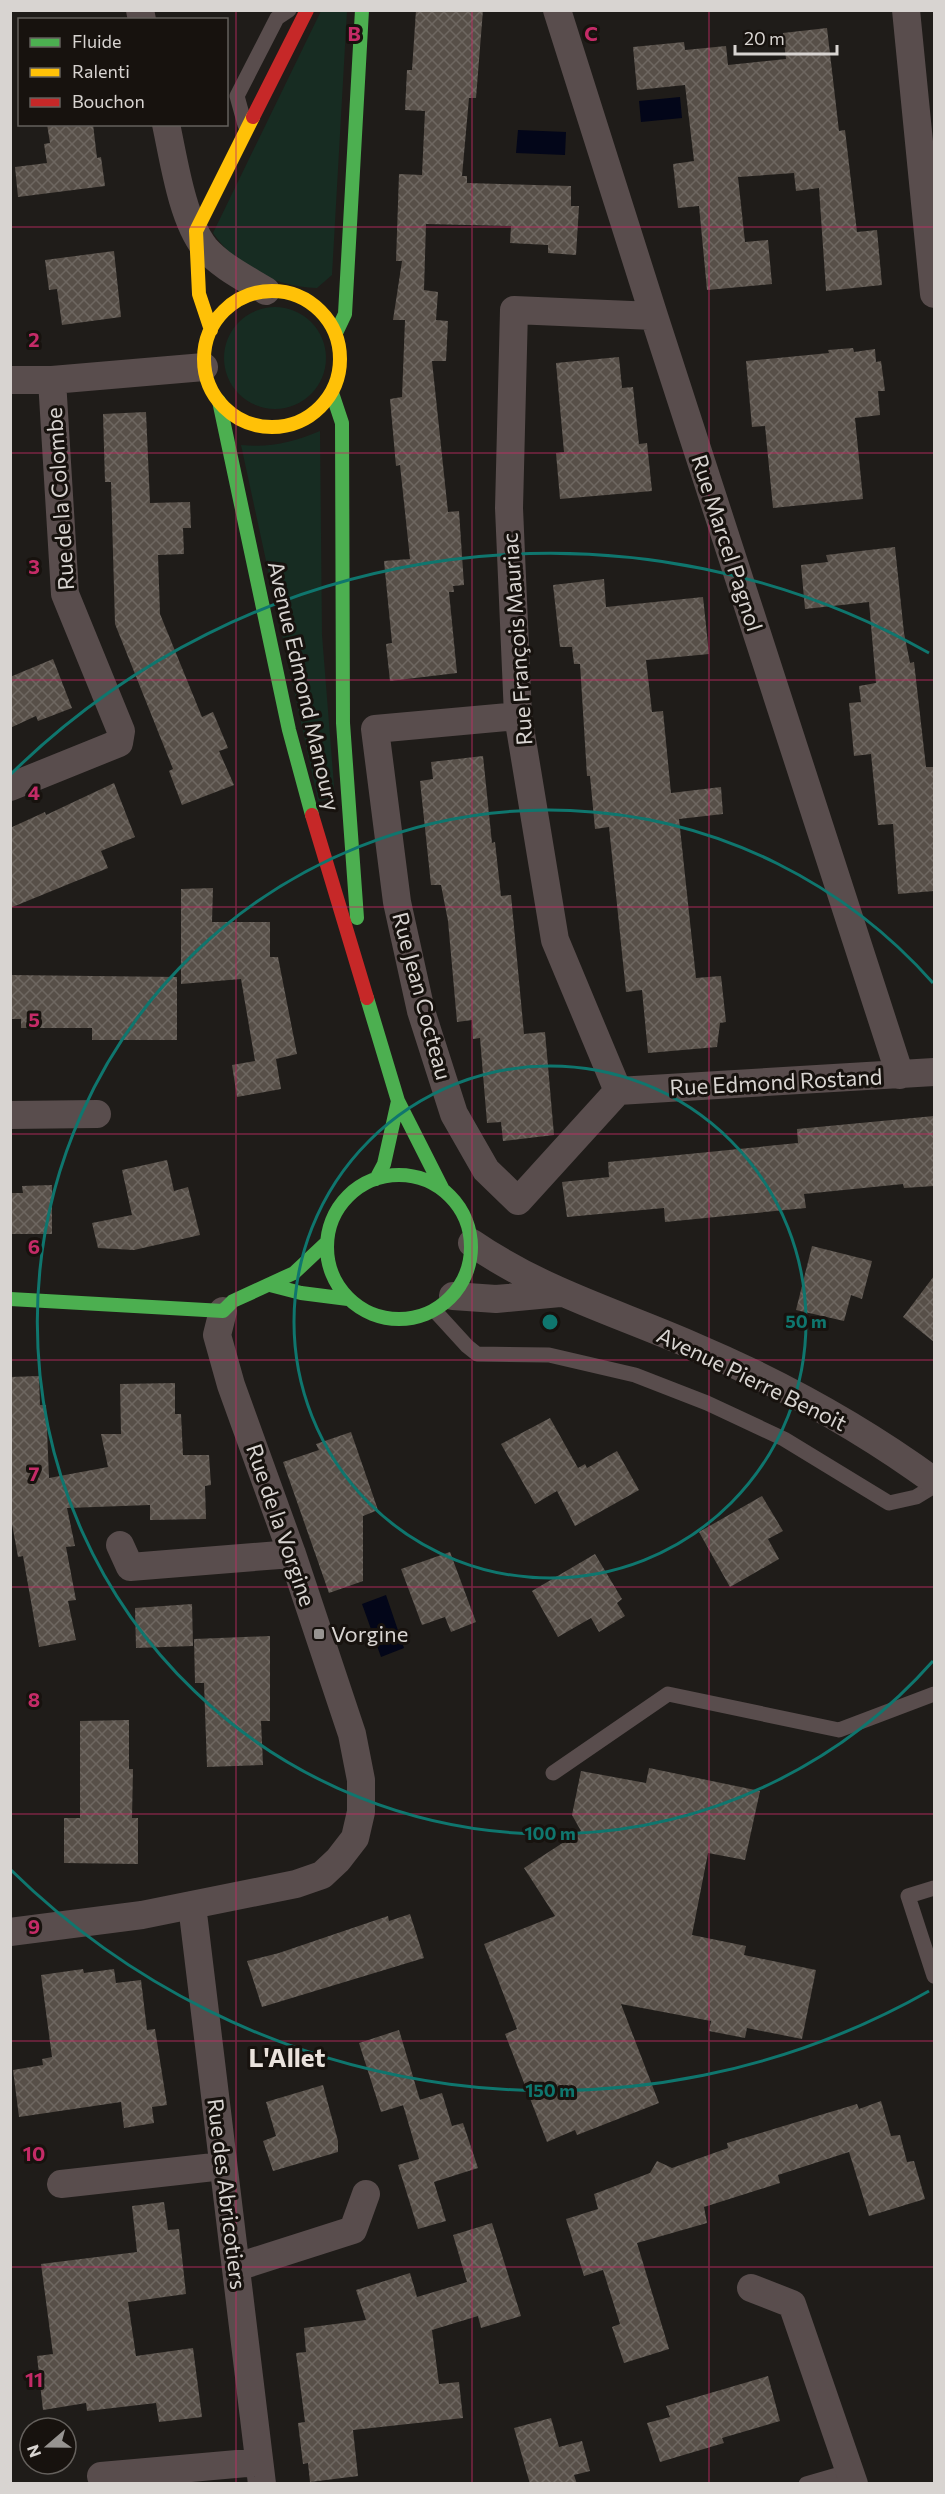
<svg xmlns="http://www.w3.org/2000/svg" width="945" height="2494" viewBox="0 0 945 2494" font-family="Commissioner,sans-serif">
<style>
.grass{fill:#172c22}
.water{fill:#030619}
.building{fill:url(#building-cross-hatch)}
.lines{fill:none;stroke-linecap:round;stroke-linejoin:round}
.lane{stroke:#594d4d;stroke-width:15}
.street{stroke:#594d4d;stroke-width:28}
.fast{stroke:#4caf50;stroke-width:14}
.slow{stroke:#ffc107;stroke-width:14}
.jam{stroke:#c62828;stroke-width:14}
.grid{fill:none;stroke:#c42b67;stroke-width:1.5;stroke-opacity:0.55}
.ring{fill:none;stroke:#0f766e;stroke-width:3}
.poi-dot{fill:#979491;stroke:#17120e;stroke-width:2}
.labels{text-anchor:middle;stroke-width:6;stroke-linejoin:round;paint-order:stroke}
.street-label{font-size:22px;fill:#d8d4d1;stroke:#17120e}
.poi-label{font-size:22px;fill:#d8d4d1;stroke:#17120e;text-anchor:start}
.quarter-label{font-size:26px;font-weight:bold;fill:#eae2dc;stroke:#17120e}
.grid-label{font-size:20px;text-anchor:middle;font-weight:bold;fill:#c42b67;stroke:#17120e;stroke-width:6;stroke-linejoin:round;paint-order:stroke}
.centre{fill:#0f766e;stroke:#17120e;stroke-width:3}
.ring-label{font-size:18px;text-anchor:middle;font-weight:bold;fill:#0f766e;stroke:#17120e;stroke-width:6;stroke-linejoin:round;paint-order:stroke}
</style>
<defs>
<pattern id="building-cross-hatch" width="8" height="8" patternUnits="userSpaceOnUse" patternTransform="scale(1.5)"><rect width="8" height="8" fill="#574f48"/><path d="M0 0l8 8M0 8l8-8" fill="none" stroke="#6e6761"/></pattern>
</defs>
<rect width="100%" height="100%" fill="#1f1c19"/>
<!-- grass -->
<path class="grass" d="M321,11H347L332,275L317,288C275,287 237,267 213,233Z
M224 358a51 51 0 1 1 102 0a51 51 0 1 1-102 0Z
M320,431L322,635L335,798L318,801L241,445C271,448 293,442 320,431Z"/>
<!-- water -->
<path class="water" d="M680,97L682,118L641,122L639,101Z
M518,130L566,132L565,155L516,153Z
M386,1595L404,1648L381,1657L362,1604Z"/>
<!-- building -->
<path class="building" d="M416,10H483L476,98H469L462,176H467V183L571,186V206H579L576,255L548,253V245L510,243L511,226L426,224L424,290L438,292L436,320L448,321L446,361H432L448,512L459,511L464,585L453,586L454,592H449L457,673L390,681L386,644L392,643L384,561L410,559L400,465L396,466L390,399L402,397L405,320H393L402,261H396L399,174L422,175L425,111L405,110L407,70H412Z
M827,28L839,131L845,130L857,232L877,230L882,285L826,291L819,188L796,191L794,173L738,177L745,242L768,240L772,284L707,290L699,206L678,208L673,164L694,161L685,85L637,90L633,47L684,42L685,50L726,46L728,65L786,59L783,33Z
M47,124H93L97,158L101,157L105,186L18,197L15,167L47,163L44,144L50,143Z
M114,251L121,317L62,325L57,289L49,290L45,260Z
M853,348L854,352L875,349L876,362L881,361L885,391H878L880,415L855,418L863,499L773,508L765,426L752,427L746,361L829,353L828,350Z
M619,357L622,388L633,387L639,444L647,443L652,491L560,499L556,453L564,452L556,363Z
M146,412L150,503L190,502L191,528H183L184,554L158,555L160,614L202,717L213,712L228,748L219,751L234,785L182,805L169,771L173,769L115,624L111,482H105L103,414Z
M895,547L904,633L910,663L914,662L926,767H934V891L898,894L893,824L878,825L871,754L854,756L849,703L861,702L859,686L876,683L869,602L805,609L801,565L828,562L826,555Z
M604,579L606,607L703,597L709,654L646,660L652,712L663,711L671,793L721,787L723,814L679,819L696,978L721,976L726,1022L720,1023L717,1047L648,1053L642,990L626,992L609,827L595,829L590,776H587L580,664H574L572,647H560L553,585Z
M53,659L72,708L38,721L36,716L10,728V677Z
M483,756L492,843L495,842L501,896L511,895L524,1034L545,1032L554,1135L503,1141L501,1122L487,1123L480,1038L473,1039L472,1020L457,1022L448,921L441,885H431L420,781L433,779L431,762Z
M114,783L135,837L101,851L108,868L10,908V828L45,812L46,815Z
M213,888L212,922H270V957H278L297,1054L276,1059L281,1089L237,1097L232,1065L255,1061L241,979L181,984V889Z
M10,975L177,977V1040H92V1028H21V1019H10Z
M934,1116V1186L904,1188L903,1184L804,1194L806,1208L665,1222L664,1208L567,1217L562,1182L609,1177L608,1162L798,1143L797,1129Z
M167,1160L174,1191L188,1187L200,1235L134,1250L98,1248L92,1223L132,1215L122,1170Z
M52,1185V1234H10V1193H23L22,1186Z
M812,1246L872,1261L862,1299L851,1295L844,1321L796,1310Z
M934,1276V1342L903,1317Z
M39,1376L40,1405H46L49,1478L108,1467L101,1434H121L120,1384L175,1383V1414H181L183,1455H209L211,1485L205,1486L206,1519L150,1520V1505L67,1508L75,1546L66,1547L76,1600L68,1601L76,1640L39,1647L23,1556L18,1557L10,1513V1377Z
M550,1418L578,1468L585,1464L587,1468L617,1451L639,1490L575,1526L557,1491L535,1504L501,1444Z
M351,1432L378,1510L363,1516V1581L329,1593L283,1462L319,1450L316,1444Z
M762,1496L783,1531L768,1539L779,1559L730,1587L699,1532Z
M450,1552L476,1622L451,1632L445,1617L422,1625L401,1569Z
M595,1554L622,1599L617,1603L625,1616L599,1632L591,1618L558,1637L532,1591Z
M192,1604L193,1646L136,1648L135,1608Z
M270,1636V1721H261L263,1765L207,1767L204,1683H195L194,1639Z
M129,1720V1769H133L132,1818H138V1864L64,1863V1818H80V1721Z
M649,1768L760,1791L745,1860L708,1853L692,1935L746,1946L744,1955L816,1970L802,2039L747,2028L745,2038L709,2031L711,2021L621,2004L659,2103L577,2135L575,2130L547,2142L505,2034L517,2029L484,1944L555,1916L524,1868L581,1831L572,1815L581,1771L646,1783Z
M410,1914L424,1958L262,2007L247,1961L279,1953L388,1916L389,1921Z
M83,1969L84,1973L114,1969L116,1983L141,1980L147,2030L155,2029L167,2105L152,2107L154,2123L124,2128L121,2102L19,2117L13,2070L43,2065L42,2059L52,2057L41,1975Z
M399,2030L420,2100L381,2112L359,2043Z
M323,2085L338,2141V2152L273,2171L263,2141L276,2136L266,2102Z
M442,2093L452,2126L463,2123L478,2168L434,2182L446,2221L418,2229L398,2165L419,2159L403,2105Z
M881,2101L891,2136L900,2135L907,2162L914,2161L925,2199L869,2216L849,2152L778,2175L780,2183L704,2207L707,2223L637,2243L669,2349L624,2363L612,2327L620,2324L603,2270L584,2276L566,2219L598,2209L594,2194L650,2173L657,2161L672,2168L728,2148L727,2143L857,2104L859,2109Z
M164,2202L168,2230L179,2229L186,2294L128,2302L136,2356L193,2348L202,2417L159,2422L156,2403L87,2411L86,2403L43,2410L37,2356L53,2354L41,2264L137,2252L132,2206Z
M492,2223L521,2316L481,2328L478,2316L432,2330L439,2384L459,2382L463,2418L353,2430L358,2476L310,2482L308,2463L303,2464L298,2423L305,2422L296,2353L306,2352L304,2328L366,2320L356,2290L410,2273L417,2297L467,2282L453,2235Z
M768,2376L780,2421L722,2438L724,2443L660,2462L647,2423L670,2417L666,2406Z
M551,2418L559,2447L582,2441L590,2471L574,2475L577,2484H530L514,2428Z"/>
<g class="lines">
<!-- lane -->
<path class="lane" d="M245,125L237,96L277,18L289,10
M435,1311L467,1346L477,1354L549,1355L635,1375L707,1403L784,1439L889,1503L916,1497L934,1486
M553,1773L668,1694L839,1730L934,1694
M934,1888L908,1896L934,1976
M806,2484L851,2471"/>
<!-- street -->
<path class="street" d="M140,10L142,20
M557,10L654,316L900,1075
M906,10L934,294
M166,124C174,161 182,219 205,248C222,267 245,278 266,291
M10,380H52L204,367
M518,716L375,729L397,902L421,1011L454,1114L486,1170L518,1201L618,1091
M10,787L119,743L121,731L65,594L52,380
M618,1091L555,940L518,716L509,508L514,310L654,316
M618,1091L934,1072
M10,1115L97,1114
M472,1243C542,1291 615,1312 691,1345C776,1381 860,1427 934,1481
M453,1296L496,1299L560,1293
M120,1545L130,1567L292,1554
M192,1905L262,2484
M10,1932L142,1915L296,1884L322,1875L338,1860L355,1838L361,1812V1780L352,1734L292,1554L231,1385L217,1335L223,1311
M61,2184L223,2166
M237,2267L353,2230L366,2194
M751,2288L792,2304L854,2484
M101,2476L259,2462"/>
<!-- fast -->
<path class="fast" d="M336,333L345,314L362,10
M332,393L342,423L343,723L357,918
M219,401L289,730L312,815
M367,998L398,1101L442,1188
M327 1247a72 72 0 1 1 144 0a72 72 0 1 1-144 0Z
M376,1179L384,1164L398,1101
M270,1285L301,1293L348,1299
M10,1299L223,1311L233,1301L294,1273L327,1242"/>
<!-- slow -->
<path class="slow" d="M204 359a68 68 0 1 1 136 0a68 68 0 1 1-136 0Z
M211,330L199,294L196,231L253,117"/>
<!-- jam -->
<path class="jam" d="M253,117L307,10
M312,815L367,998"/>
</g>
<!-- grid -->
<path class="grid" d="M236,10V2484M472,10V2484M709,10V2484M10,227H934M10,453H934M10,680H934M10,907H934M10,1134H934M10,1360H934M10,1587H934M10,1814H934M10,2041H934M10,2267H934"/>
<!-- distance rings -->
<g class="ring">
<circle cx="550" cy="1322" r="256"/>
<path d="M933 1661A512 512 0 1 1 933 983"/>
<path d="M929 1991A769 769 0 0 1 11 1870M11 774A769 769 0 0 1 929 653"/>
</g>
<!-- markers -->
<rect class="poi-dot" x="313" y="1628" width="12" height="12" rx="3"/>
<g class="labels">
<!-- street labels -->
<g class="street-label">
<text transform="translate(60 499) rotate(-94)" y="8">Rue de la Colombe</text>
<text transform="translate(727 543) rotate(72)" y="8">Rue Marcel Pagnol</text>
<text transform="translate(517 639) rotate(-94)" y="8">Rue François Mauriac</text>
<text transform="translate(304 686) rotate(77)" y="8">Avenue Edmond Manoury</text>
<text transform="translate(422 996) rotate(75)" y="8">Rue Jean Cocteau</text>
<text transform="translate(776 1082) rotate(-3)" y="8">Rue Edmond Rostand</text>
<text transform="translate(752 1379) rotate(26)" y="8">Avenue Pierre Benoit</text>
<text transform="translate(281 1525) rotate(71)" y="8">Rue de la Vorgine</text>
<text transform="translate(227 2194) rotate(83)" y="8">Rue des Abricotiers</text>
</g>
<!-- poi labels -->
<g class="poi-label">
<text x="331" y="1642">Vorgine</text>
</g>
<!-- quarter labels -->
<g class="quarter-label">
<text x="287" y="2067">L'Allet</text>
</g>
</g>
<g class="grid-label">
<text x="354" y="41">B</text>
<text x="591" y="41">C</text>
<text x="34" y="347">2</text>
<text x="34" y="574">3</text>
<text x="34" y="800">4</text>
<text x="34" y="1027">5</text>
<text x="34" y="1254">6</text>
<text x="34" y="1481">7</text>
<text x="34" y="1707">8</text>
<text x="34" y="1934">9</text>
<text x="34" y="2161">10</text>
<text x="34" y="2387">11</text>
</g>
<circle cx="550" cy="1322" r="9" class="centre"/>
<g class="ring-label">
<text x="806" y="1328">50 m</text>
<text x="550" y="1840">100 m</text>
<text x="550" y="2097">150 m</text>
</g>
<!-- border -->
<rect width="945" height="2494" fill="none" stroke="#d8d4d1" stroke-width="24"/>
<!-- legend -->
<rect x="18" y="18" width="210" height="108" fill="#17120e" stroke="#64605c" stroke-width="1.5"/>
<rect x="30" y="38" width="30" height="9" fill="#4caf50" stroke="#64605c" stroke-width="1.5"/>
<text x="72" y="48" font-size="18" fill="#d8d4d1">Fluide</text>
<rect x="30" y="68" width="30" height="9" fill="#ffc107" stroke="#64605c" stroke-width="1.5"/>
<text x="72" y="78" font-size="18" fill="#d8d4d1">Ralenti</text>
<rect x="30" y="98" width="30" height="9" fill="#c62828" stroke="#64605c" stroke-width="1.5"/>
<text x="72" y="108" font-size="18" fill="#d8d4d1">Bouchon</text>
<!-- north arrow -->
<g transform="translate(48 2446) rotate(250)"><circle r="28" fill="#17120e" stroke="#64605c" stroke-width="1.5"/>
<path d="M0-4.5L10 22L0 15L-10 22Z" fill="#979491"/>
<text y="-9" font-size="16" font-weight="bold" text-anchor="middle" fill="#d8d4d1">N</text>
</g>
<!-- scale -->
<path d="M735 45v9h102v-9" fill="none" stroke="#d8d4d1" stroke-width="3"/>
<text x="744" y="45" font-size="18" fill="#d8d4d1" stroke="#17120e" stroke-width="4.5" paint-order="stroke">20 m</text>
</svg>
